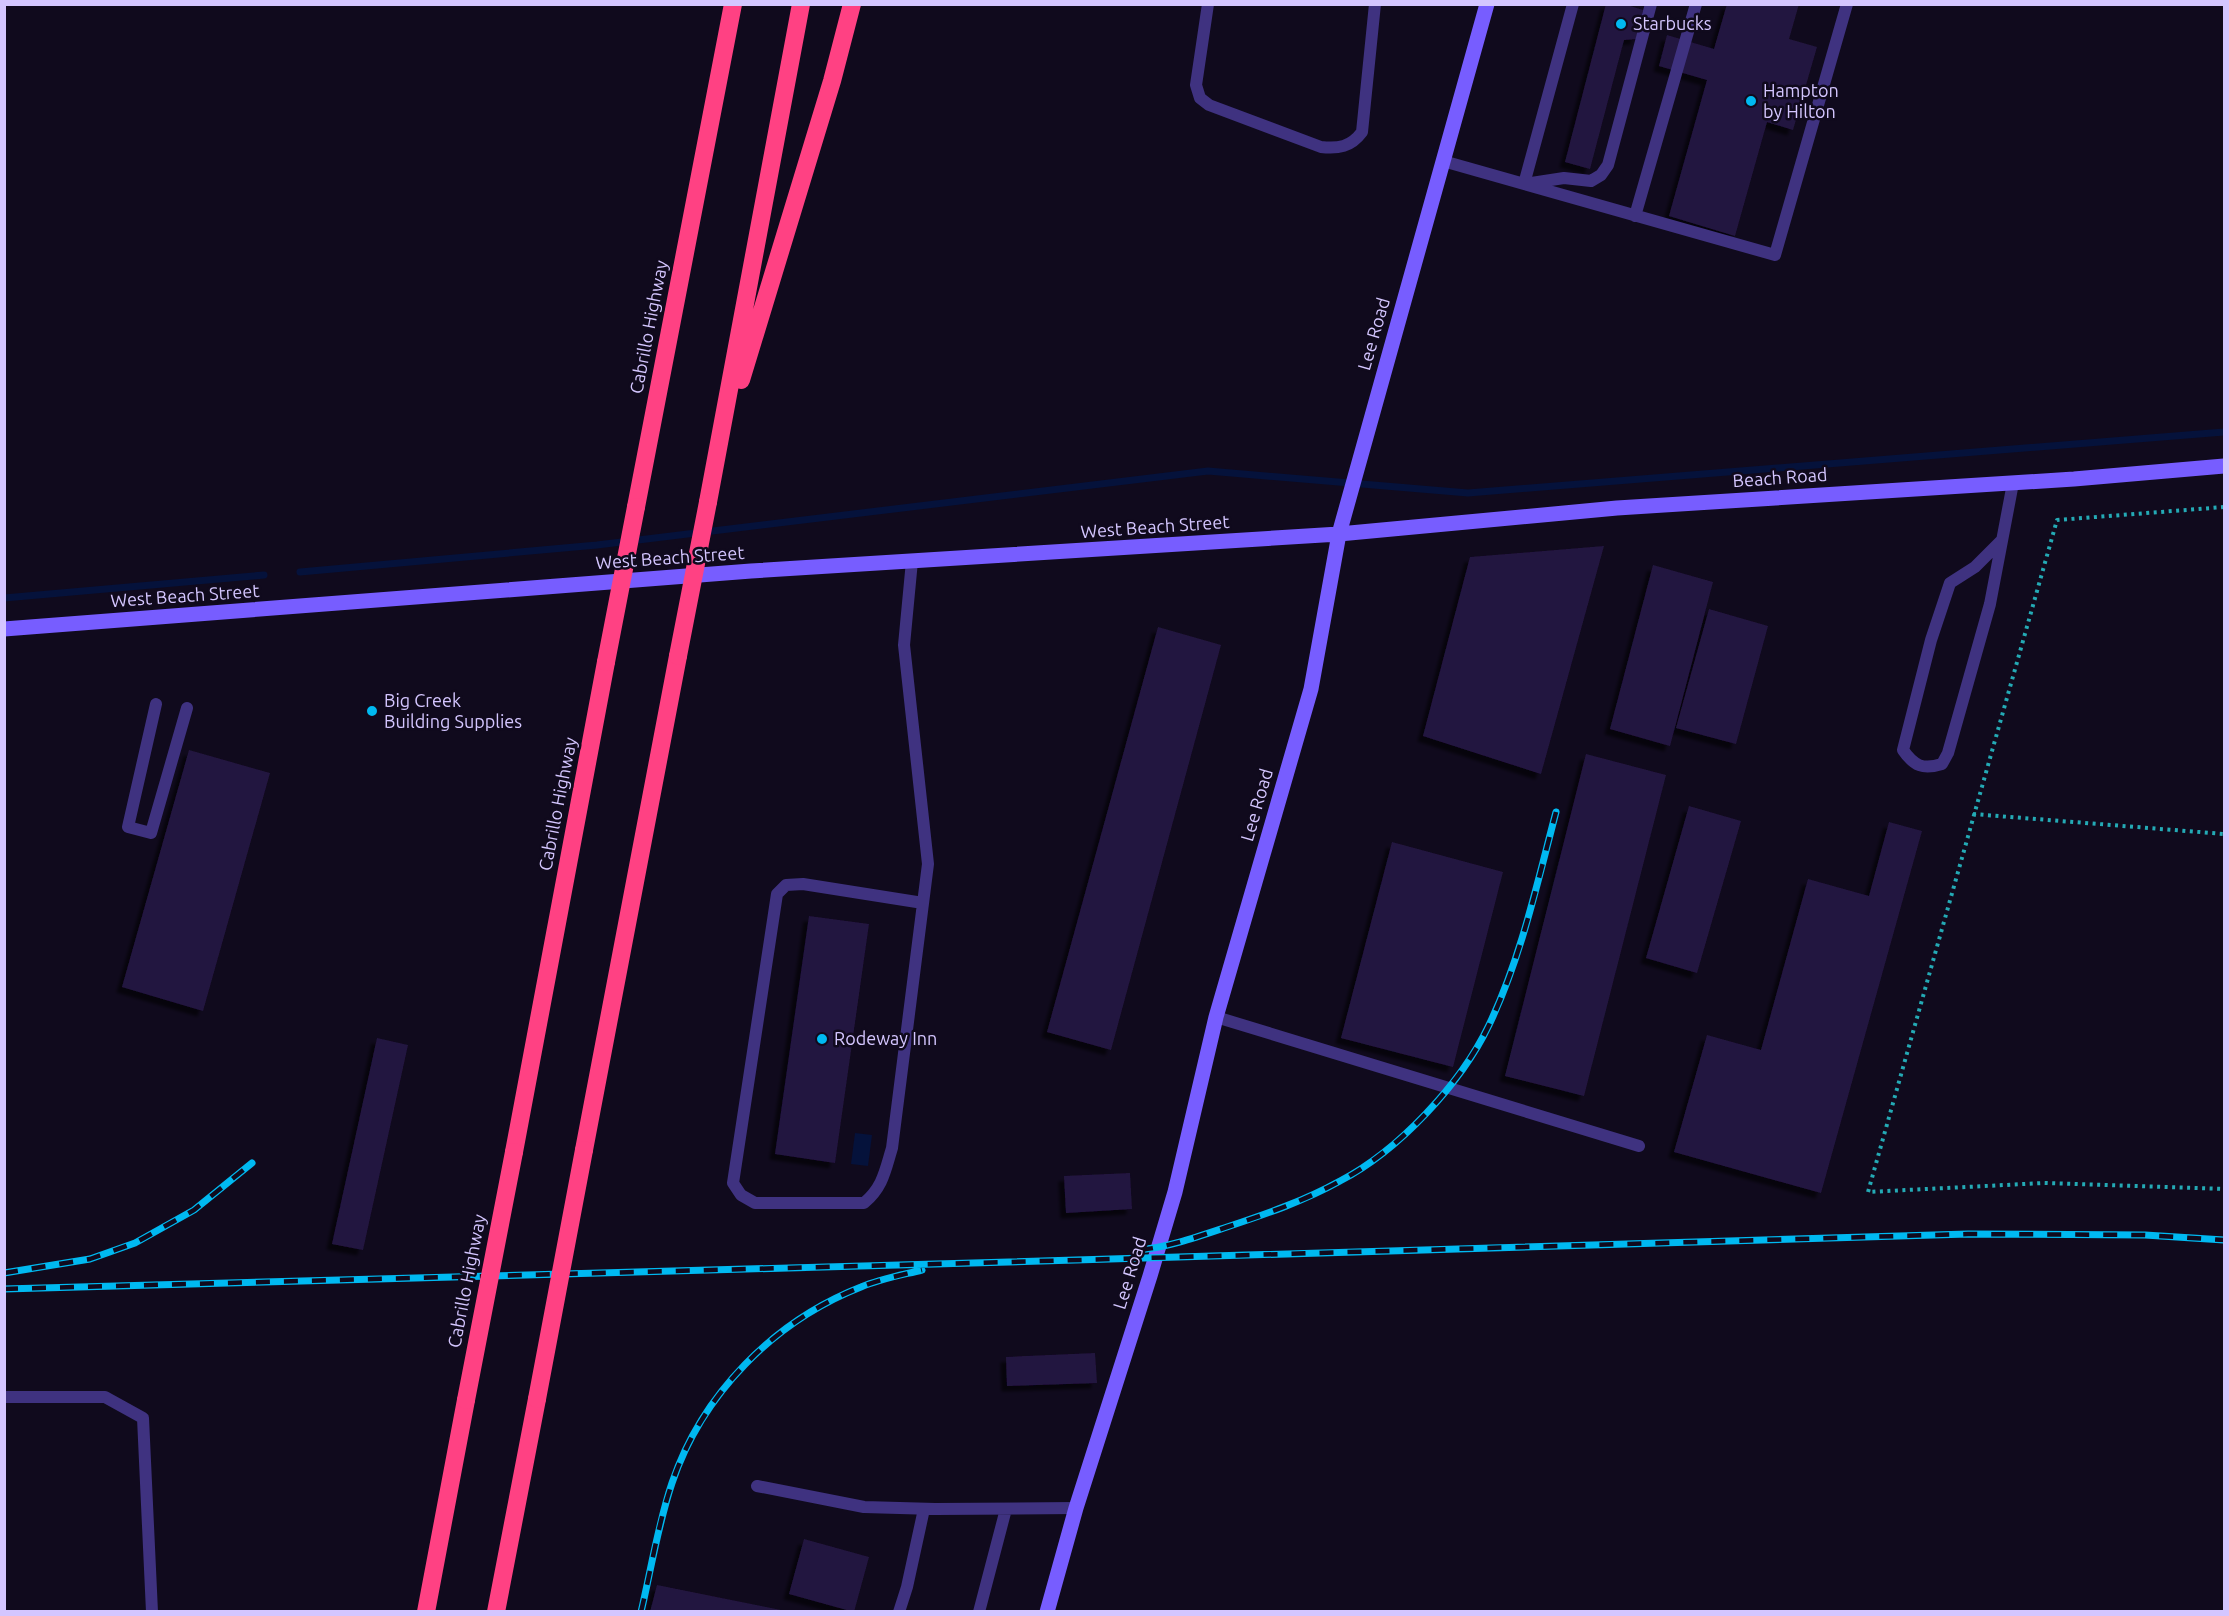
<svg xmlns="http://www.w3.org/2000/svg" width="2229" height="1616" viewBox="0 0 2229 1616" font-family="Ubuntu,sans-serif">
<style>
.water{fill:#05123b}
.lines{fill:none;stroke-linecap:round;stroke-linejoin:round}
.stream{stroke:#05123b;stroke-width:7}
.building{fill:#23153f;filter:url(#shadow)}
.path{stroke:#24aab5;stroke-width:4;stroke-dasharray:3 4.5;stroke-linecap:butt}
.lane{stroke:#3f3280;stroke-width:12}
.secondary{stroke:#775dff;stroke-width:15}
.highway{stroke:#ff4183;stroke-width:18}
.rail-casing{stroke:#00b9f1;stroke-width:7}
.rail{stroke:#100a1d;stroke-width:4.5;stroke-dasharray:14;stroke-linecap:butt}
.highway-bridge{stroke:#ff4183;stroke-width:18}
.poi-dot{fill:#00b9f1;stroke:#100a1d;stroke-width:2}
.labels{text-anchor:middle;stroke-width:5;stroke-linejoin:round;paint-order:stroke}
.poi-label{font-size:18px;fill:#d4c6ff;stroke:#100a1d;text-anchor:start}
.street-label{font-size:18px;fill:#d4c6ff;stroke:#100a1d}
</style>
<defs>
<filter id="shadow"><feDropShadow dx="-5.5" dy="5.5" stdDeviation="1.5" flood-color="#0009"/></filter>
</defs>
<rect width="100%" height="100%" fill="#100a1d"/>
<!-- water -->
<path class="water" d="M855,1133L872,1135L868,1166L851,1164Z"/>
<g class="lines">
<!-- stream -->
<path class="stream" d="M300,572L597,545L1208,471L1468,493L2224,432
M4,598L264,575"/>
</g>
<!-- building -->
<path class="building" d="M1606,4H1624L1643,10L1636,39L1624,40L1590,169L1565,162Z
M1727,4H1799L1789,39L1817,47L1793,130L1767,122L1735,236L1669,216L1707,80L1659,66L1667,35L1714,49Z
M1604,546L1541,774L1423,736L1470,557Z
M1653,565L1713,582L1670,746L1610,729Z
M1709,609L1768,626L1736,744L1676,728Z
M1158,627L1221,645L1111,1050L1047,1032Z
M189,750L270,773L203,1011L122,987Z
M1586,754L1666,775L1584,1096L1505,1076Z
M1689,806L1741,821L1697,973L1646,958Z
M1889,822L1922,831L1821,1193L1674,1152L1707,1035L1761,1050L1808,879L1869,896Z
M1392,842L1503,872L1453,1067L1341,1038Z
M809,916L869,924L835,1163L775,1154Z
M377,1038L408,1045L363,1250L332,1244Z
M1130,1173L1132,1209L1066,1213L1064,1176Z
M1095,1353L1097,1383L1007,1386L1006,1357Z
M804,1539L869,1557L854,1612L789,1594Z
M657,1585L781,1610V1612H650Z"/>
<g class="lines">
<!-- path -->
<path class="path" d="M2224,507L2057,520L1868,1192L2044,1183L2224,1189
M1973,814L2224,834"/>
<!-- lane -->
<path class="lane" d="M1208,4L1196,85L1200,98L1209,105L1321,147C1338,149 1351,147 1362,132L1375,4
M1573,4L1524,184L1564,178L1591,181L1601,175L1608,165L1651,4
M1443,161L1775,255L1847,4
M1635,216L1696,4
M2001,541L1975,567L1950,583L1931,640L1903,750C1914,766 1923,770 1942,764L1948,753L1990,604L2013,483
M912,561L904,645L928,864L892,1148C885,1171 883,1187 864,1203H755L741,1195L733,1183L777,894L786,885L803,884L923,903
M156,704L128,827L151,833L187,708
M1216,1017L1639,1146
M4,1397H105L143,1418L152,1612
M757,1486L864,1507L935,1509L1076,1508
M899,1612L907,1587L924,1509
M979,1612L1006,1509"/>
<!-- secondary -->
<path class="secondary" d="M4,629L751,571L1339,534L1617,508L2074,479L2224,466
M1047,1612L1076,1508L1150,1276L1175,1192L1216,1017L1311,689L1339,534L1487,4"/>
<!-- highway -->
<path class="highway" d="M741,380L832,81L852,4
M708,502L801,4
M636,507L733,4
M584,1150L678,656
M514,1152L606,662
M426,1612L466,1400
M496,1612L537,1399"/>
<defs>
<path id="rail" d="M1139,1250C1169,1247 1197,1237 1227,1227C1266,1214 1304,1201 1340,1181C1398,1151 1461,1084 1489,1025C1521,958 1537,884 1556,812
M4,1273L90,1259L135,1243L194,1210L252,1163
M4,1289L1009,1262L1968,1234L2145,1235L2224,1240
M641,1612C651,1570 658,1524 672,1483C702,1394 774,1321 861,1287C880,1279 902,1275 922,1270"/>
</defs>
<!-- rail casing -->
<use href="#rail" class="rail-casing"/>
<!-- rail -->
<use href="#rail" class="rail"/>
<!-- highway-bridge -->
<path class="highway-bridge" d="M678,656L708,502
M606,662L636,507
M537,1399L584,1150
M466,1400L514,1152"/>
</g>
<!-- markers -->
<g class="poi-dot">
<circle cx="1621" cy="24" r="6"/>
<circle cx="1751" cy="101" r="6"/>
<circle cx="372" cy="711" r="6"/>
<circle cx="822" cy="1039" r="6"/>
</g>
<g class="labels">
<!-- poi labels -->
<g class="poi-label">
<text x="1633" y="30">Starbucks</text>
<text x="1763" y="97">Hampton<tspan x="1763" dy="21">by Hilton</tspan></text>
<text x="384" y="707">Big Creek<tspan x="384" dy="21">Building Supplies</tspan></text>
<text x="834" y="1045">Rodeway Inn</text>
</g>
<!-- street labels -->
<g class="street-label">
<text transform="translate(649 327) rotate(-79)" y="6">Cabrillo Highway</text>
<text transform="translate(1374 334) rotate(-74)" y="6">Lee Road</text>
<text transform="translate(1780 478) rotate(-4)" y="6">Beach Road</text>
<text transform="translate(1155 527) rotate(-4)" y="6">West Beach Street</text>
<text transform="translate(670 558) rotate(-4)" y="6">West Beach Street</text>
<text transform="translate(185 596) rotate(-4)" y="6">West Beach Street</text>
<text transform="translate(558 804) rotate(-79)" y="6">Cabrillo Highway</text>
<text transform="translate(1257 805) rotate(-74)" y="6">Lee Road</text>
<text transform="translate(1130 1273) rotate(-73)" y="6">Lee Road</text>
<text transform="translate(467 1281) rotate(-79)" y="6">Cabrillo Highway</text>
</g>
</g>
<!-- border -->
<rect width="2229" height="1616" fill="none" stroke="#d4c6ff" stroke-width="12"/>
</svg>
